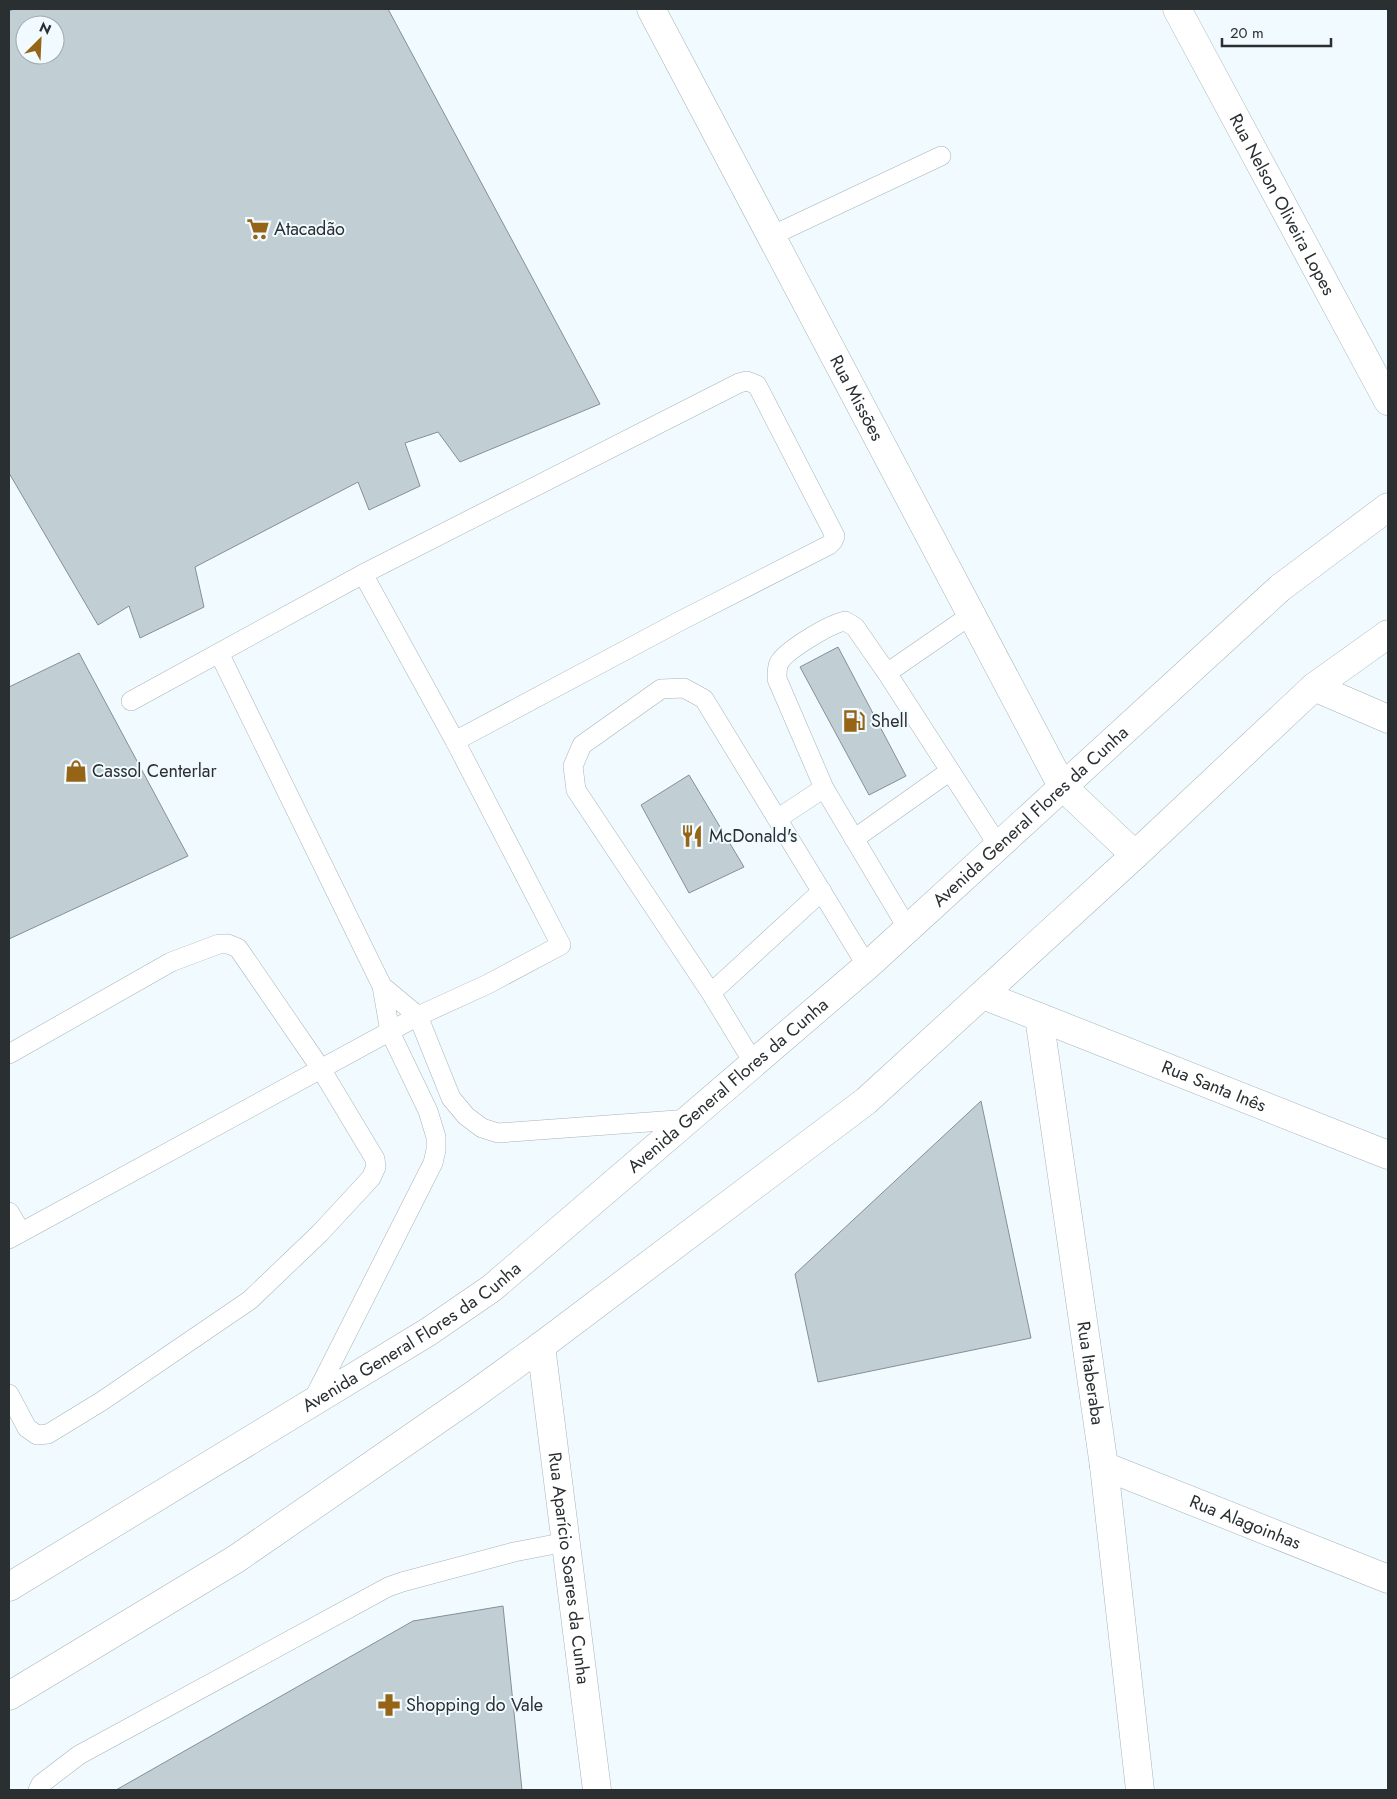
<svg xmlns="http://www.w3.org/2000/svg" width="1397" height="1799" viewBox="0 0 1397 1799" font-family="Jost,sans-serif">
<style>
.building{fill:#c1cfd5;stroke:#839095;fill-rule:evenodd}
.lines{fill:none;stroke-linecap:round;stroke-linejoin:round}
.lane-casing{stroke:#a7b4ba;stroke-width:20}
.street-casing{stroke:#a7b4ba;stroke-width:29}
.secondary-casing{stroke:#a7b4ba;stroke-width:29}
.primary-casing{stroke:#a7b4ba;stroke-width:29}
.lane{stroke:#fff;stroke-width:19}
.street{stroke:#fff;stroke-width:28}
.secondary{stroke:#fff;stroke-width:28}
.primary{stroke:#fff;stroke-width:28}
.labels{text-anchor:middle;stroke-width:4;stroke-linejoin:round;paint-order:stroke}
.street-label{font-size:18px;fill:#2a2f31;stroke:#f1fafe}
.poi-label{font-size:18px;fill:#2a2f31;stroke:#f1fafe;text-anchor:start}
</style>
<rect width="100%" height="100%" fill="#f1fafe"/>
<!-- building -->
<path class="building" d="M14,9H388L600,404L460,462L438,432L405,443L420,486L369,510L358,482L195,567L204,607L140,638L129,606L98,625L9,473V11ZM25,25H55V55H25Z
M838,647L906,776L869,795L800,667Z
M79,653L188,856L9,939V687Z
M689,775L744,867L689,893L641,805Z
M981,1101L1031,1338L818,1382L795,1274Z
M503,1606L522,1790H116L413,1621Z"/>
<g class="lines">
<defs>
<path id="lane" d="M771,236L941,156
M363,574L455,741
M219,653L382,986L390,1032L428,1111L436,1137V1150L433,1163L312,1402
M887,673L971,615
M777,819L824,788
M854,839L950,771
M908,929L824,788L777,679C777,674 777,667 779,663C786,650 830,624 845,621L855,627L887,673L998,845
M382,986L418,1016L451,1098L466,1116L482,1128L498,1133L690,1119
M711,993L822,891
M9,1054L171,962L219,944H228L238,948L321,1069L375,1159L376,1167L371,1178L320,1233L250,1300L102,1401L48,1434L37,1435L27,1428L9,1394
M753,1062L711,993L576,790L573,766L582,745L661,689L684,688L704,699L867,966
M9,1212L21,1232
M9,1239L418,1016L488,984L561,945L455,741L682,620L829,545L833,541L835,536L757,385L747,381L739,383L363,574L131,701
M38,1790L41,1784L79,1755L388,1587L402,1582L514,1552L566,1542"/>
<g id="street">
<path id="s1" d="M983,995L1039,1017L1104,1466L1140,1790"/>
<path id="s2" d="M1039,1017L1388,1155"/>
<path id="s3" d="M541,1346L597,1790"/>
<path id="s4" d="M1104,1466L1388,1579"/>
</g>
<g id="secondary">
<path id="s5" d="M651,9L1062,786L1135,855"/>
<path id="s6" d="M1177,9L1388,401"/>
<path d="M1314,687L1388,719"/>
</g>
<g id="primary">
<path id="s7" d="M9,1587L428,1332L492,1288L867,966L1280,588L1388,507"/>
<path d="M9,1696L236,1559L472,1396L541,1346L866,1101L1135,855L1314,687L1388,634"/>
</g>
</defs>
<!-- lane casing -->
<use href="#lane" class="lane-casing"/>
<!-- street casing -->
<use href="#street" class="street-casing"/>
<!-- secondary casing -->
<use href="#secondary" class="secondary-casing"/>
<!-- primary casing -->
<use href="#primary" class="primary-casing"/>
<!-- lane -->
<use href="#lane" class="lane"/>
<!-- street -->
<use href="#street" class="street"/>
<!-- secondary -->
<use href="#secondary" class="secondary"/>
<!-- primary -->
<use href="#primary" class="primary"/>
</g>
<!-- icons -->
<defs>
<symbol id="supermarket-bare" viewBox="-9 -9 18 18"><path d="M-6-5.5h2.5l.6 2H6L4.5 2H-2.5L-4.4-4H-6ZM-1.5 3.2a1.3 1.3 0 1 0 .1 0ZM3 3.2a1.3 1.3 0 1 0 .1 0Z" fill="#956416" stroke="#f1fafe" stroke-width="2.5" paint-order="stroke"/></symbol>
<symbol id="fuel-bare" viewBox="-9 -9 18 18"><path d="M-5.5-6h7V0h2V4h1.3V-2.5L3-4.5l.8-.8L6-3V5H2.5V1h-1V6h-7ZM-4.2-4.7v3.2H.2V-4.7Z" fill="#956416" stroke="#f1fafe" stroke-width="2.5" paint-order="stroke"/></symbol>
<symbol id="shop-bare" viewBox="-9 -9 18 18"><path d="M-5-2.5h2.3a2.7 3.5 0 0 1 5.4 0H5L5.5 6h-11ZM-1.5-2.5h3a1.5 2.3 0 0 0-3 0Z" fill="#956416" stroke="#f1fafe" stroke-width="2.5" paint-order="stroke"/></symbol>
<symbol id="restaurant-bare" viewBox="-9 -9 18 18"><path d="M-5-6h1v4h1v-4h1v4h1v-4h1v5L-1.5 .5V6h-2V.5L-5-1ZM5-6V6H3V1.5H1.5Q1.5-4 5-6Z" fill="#956416" stroke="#f1fafe" stroke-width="2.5" paint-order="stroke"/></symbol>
<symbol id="pharmacy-bare" viewBox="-9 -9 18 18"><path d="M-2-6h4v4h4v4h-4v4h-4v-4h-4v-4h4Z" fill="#956416" stroke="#f1fafe" stroke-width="2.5" paint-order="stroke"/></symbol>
</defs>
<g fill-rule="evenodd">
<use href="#supermarket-bare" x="242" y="213" width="32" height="32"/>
<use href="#fuel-bare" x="838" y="705" width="32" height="32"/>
<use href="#shop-bare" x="60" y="755" width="32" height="32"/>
<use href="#restaurant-bare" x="676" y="820" width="32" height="32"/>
<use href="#pharmacy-bare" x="373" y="1689" width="32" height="32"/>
</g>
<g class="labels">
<!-- street labels -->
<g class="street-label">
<text dy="6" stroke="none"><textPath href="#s6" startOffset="222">Rua Nelson Oliveira Lopes</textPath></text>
<text dy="6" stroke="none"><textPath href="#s5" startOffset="440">Rua Missões</textPath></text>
<text dy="6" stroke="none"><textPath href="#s7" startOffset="1284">Avenida General Flores da Cunha</textPath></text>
<text dy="6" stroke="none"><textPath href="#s7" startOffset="879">Avenida General Flores da Cunha</textPath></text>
<text dy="6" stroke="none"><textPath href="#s2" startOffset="188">Rua Santa Inês</textPath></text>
<text dy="6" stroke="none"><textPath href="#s7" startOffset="474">Avenida General Flores da Cunha</textPath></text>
<text dy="6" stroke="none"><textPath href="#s1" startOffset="420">Rua Itaberaba</textPath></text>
<text dy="6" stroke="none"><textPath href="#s4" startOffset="152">Rua Alagoinhas</textPath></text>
<text dy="6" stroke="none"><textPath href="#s3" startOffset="224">Rua Aparício Soares da Cunha</textPath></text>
</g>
<!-- poi labels -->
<g class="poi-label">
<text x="274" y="235">Atacadão</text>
<text x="871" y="727">Shell</text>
<text x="92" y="777">Cassol Centerlar</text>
<text x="709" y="842">McDonald's</text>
<text x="406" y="1711">Shopping do Vale</text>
</g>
</g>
<!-- border -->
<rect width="1397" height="1799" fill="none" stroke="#2a2f31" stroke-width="20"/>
<!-- north arrow -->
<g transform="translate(40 40) rotate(24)"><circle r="24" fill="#f1fafe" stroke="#a1a9ac"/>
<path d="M0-4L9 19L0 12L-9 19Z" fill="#956416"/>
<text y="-8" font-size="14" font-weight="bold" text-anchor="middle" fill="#2a2f31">N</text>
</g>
<!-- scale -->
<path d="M1222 38v8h109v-8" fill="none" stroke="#2a2f31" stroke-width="2.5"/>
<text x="1230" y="38" font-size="15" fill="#2a2f31" stroke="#f1fafe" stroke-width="4" paint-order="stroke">20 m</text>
</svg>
